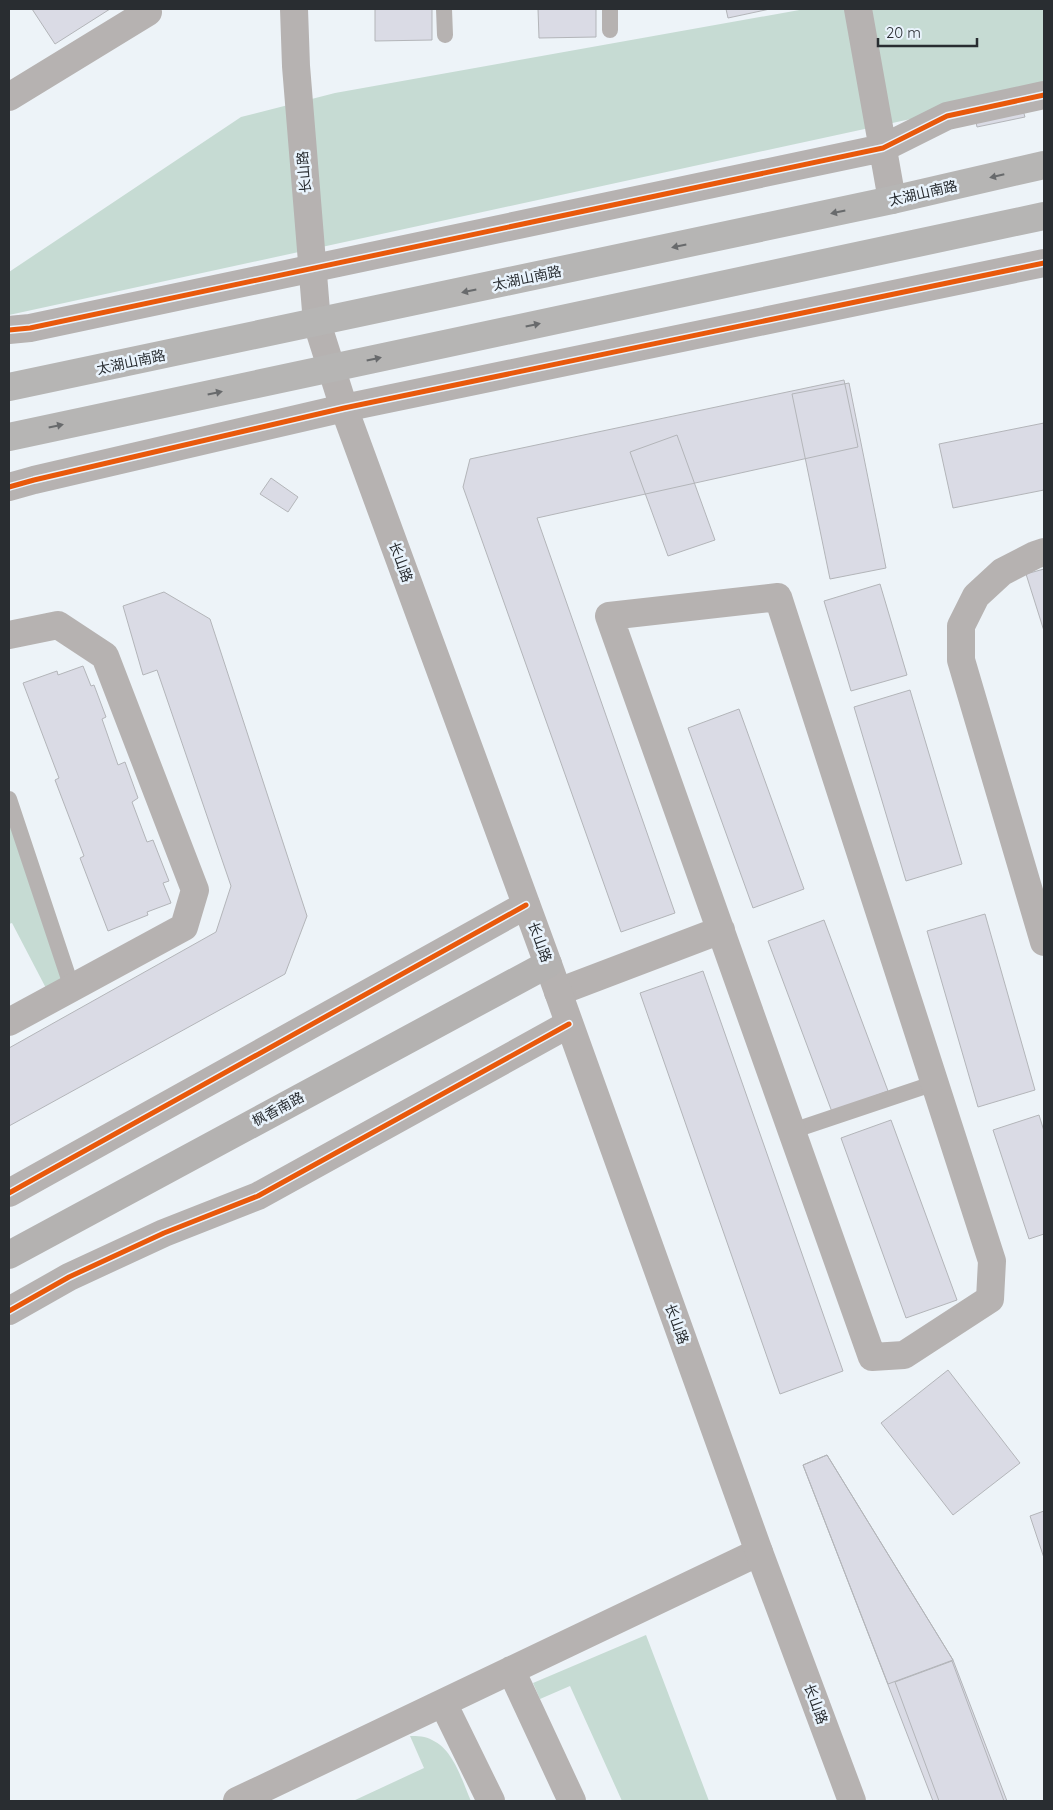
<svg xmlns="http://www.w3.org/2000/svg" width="1053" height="1810" viewBox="0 0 1053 1810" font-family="Quicksand,'Noto Sans SC',sans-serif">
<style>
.green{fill:#c6dbd3}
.building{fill:#dadbe5;stroke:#b3b5b9}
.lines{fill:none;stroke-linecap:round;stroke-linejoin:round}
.service{stroke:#b6b2b1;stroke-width:16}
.minor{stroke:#b6b2b1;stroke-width:28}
.tertiary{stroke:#b6b2b1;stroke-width:28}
.secondary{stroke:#b4b2b1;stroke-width:28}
.primary{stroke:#b6b5b4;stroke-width:28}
.cycleway-casing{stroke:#e9f3fc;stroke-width:8}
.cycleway{stroke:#e8590c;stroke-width:5}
.oneway{fill:#686a6c}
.labels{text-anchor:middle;stroke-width:5;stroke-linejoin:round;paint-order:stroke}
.street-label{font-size:14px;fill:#292d31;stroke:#e9f3fc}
</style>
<rect width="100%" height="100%" fill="#edf3f8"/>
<!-- green -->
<path class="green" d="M805,9H1044V90L9,315V272L241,117L335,93Z
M9,820L62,980L48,992L12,923L9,924Z
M646,1635L709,1801H622L570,1686L540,1699L533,1683Z
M410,1736C417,1736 426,1736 432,1740C454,1750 462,1781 471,1801H353L424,1768Z"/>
<!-- building -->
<path class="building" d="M32,9H110L55,44Z
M375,9H432V40L375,41Z
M538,9H596V37L539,38Z
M726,9H770L728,18Z
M1022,107L1025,117L977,127L975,117Z
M844,380L858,447L537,518L675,913L621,932L463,487L470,459Z
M849,383L886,568L830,579L792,394Z
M1044,423V490L953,508L939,444Z
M677,435L715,540L668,556L630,452Z
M271,478L298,497L288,512L260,494Z
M1044,569V631L1026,574Z
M880,584L907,675L851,691L824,601Z
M164,592L210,619L307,916L285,974L9,1126V1048L216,932L231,886L157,670L143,675L123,606Z
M83,666L91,686L94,685L106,717L102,719L118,765L125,762L138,798L132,802L147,842L153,840L169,881L163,883L171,903L147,912L148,915L108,931L80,858L84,856L55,780L59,778L23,683L57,671L58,675Z
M910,690L962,864L906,881L854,707Z
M739,709L804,889L753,908L688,728Z
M985,914L1035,1090L978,1107L927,931Z
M824,920L888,1091L832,1112L768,941Z
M703,971L843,1371L780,1394L640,993Z
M1039,1115L1044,1131V1234L1029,1239L993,1130Z
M891,1120L957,1300L906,1318L841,1138Z
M948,1370L1020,1463L953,1515L881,1423Z
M827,1455L953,1660L1007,1801H933L803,1465Z
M827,1455L953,1660L888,1684L803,1465Z
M1044,1511V1558L1030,1516Z
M952,1661L1004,1801H939L895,1682Z"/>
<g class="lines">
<!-- service -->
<path class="service" d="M444,9L445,35
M610,9V30
M9,799L72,988
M792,1131L935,1083"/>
<!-- minor -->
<path class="minor" d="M858,9L892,200
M9,97L148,12
M9,330L30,328L883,148L947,116L1044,95
M9,487L34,480L344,408L1044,263
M1044,552L1035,555L1002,572L976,596L961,626V660L1044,942
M778,597L992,1261L990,1299L904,1355L872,1357L609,616Z
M9,635L58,625L105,656L195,890L184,927L9,1022
M558,992L721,930
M9,1193L526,905
M9,1311L69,1277L164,1233L258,1196L569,1024
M511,1670L572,1801
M443,1703L491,1801
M237,1801L759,1552"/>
<!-- tertiary -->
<path class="tertiary" d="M294,9L296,66L317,323L344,408L548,964L759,1552L852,1801"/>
<!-- secondary -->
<path class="secondary" d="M9,1255L548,964"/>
<!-- primary -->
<path class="primary" d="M9,387L892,200L1044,165
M9,437L1044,216"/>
<defs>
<path id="cycleway" d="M9,330L30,328L883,148L947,116L1044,95
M9,487L34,480L344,408L1044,263
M9,1193L526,905
M9,1311L69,1277L164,1233L258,1196L569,1024"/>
</defs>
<!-- cycleway casing -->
<use href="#cycleway" class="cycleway-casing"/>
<!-- cycleway -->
<use href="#cycleway" class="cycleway"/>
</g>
<!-- one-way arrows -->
<defs><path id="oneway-solid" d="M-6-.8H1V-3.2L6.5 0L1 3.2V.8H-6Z" transform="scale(1.25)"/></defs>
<g class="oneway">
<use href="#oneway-solid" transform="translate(997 176) rotate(167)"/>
<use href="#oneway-solid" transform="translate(838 212) rotate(168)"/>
<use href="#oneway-solid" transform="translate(679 246) rotate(168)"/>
<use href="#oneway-solid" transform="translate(469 291) rotate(168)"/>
<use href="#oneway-solid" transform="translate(533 325) rotate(-12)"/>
<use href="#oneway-solid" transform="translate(374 359) rotate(-12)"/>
<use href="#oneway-solid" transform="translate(215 393) rotate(-12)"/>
<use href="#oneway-solid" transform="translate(56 426) rotate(-12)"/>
</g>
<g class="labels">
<!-- street labels -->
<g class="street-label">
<text transform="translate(304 172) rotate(-95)" y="5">长山路</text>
<text transform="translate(923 193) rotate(-13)" y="5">太湖山南路</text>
<text transform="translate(527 278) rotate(-12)" y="5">太湖山南路</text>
<text transform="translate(131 362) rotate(-12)" y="5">太湖山南路</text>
<text transform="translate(401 562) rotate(70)" y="5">长山路</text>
<text transform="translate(540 942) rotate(70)" y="5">长山路</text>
<text transform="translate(278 1109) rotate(-28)" y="5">枫香南路</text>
<text transform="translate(677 1324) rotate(70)" y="5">长山路</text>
<text transform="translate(816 1704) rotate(70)" y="5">长山路</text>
</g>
</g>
<!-- border -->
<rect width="1053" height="1810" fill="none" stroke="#292d31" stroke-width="20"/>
<!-- scale -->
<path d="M878 38v8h99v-8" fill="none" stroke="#292d31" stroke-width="2.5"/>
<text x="886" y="38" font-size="15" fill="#292d31" stroke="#e9f3fc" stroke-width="4" paint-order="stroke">20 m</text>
</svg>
